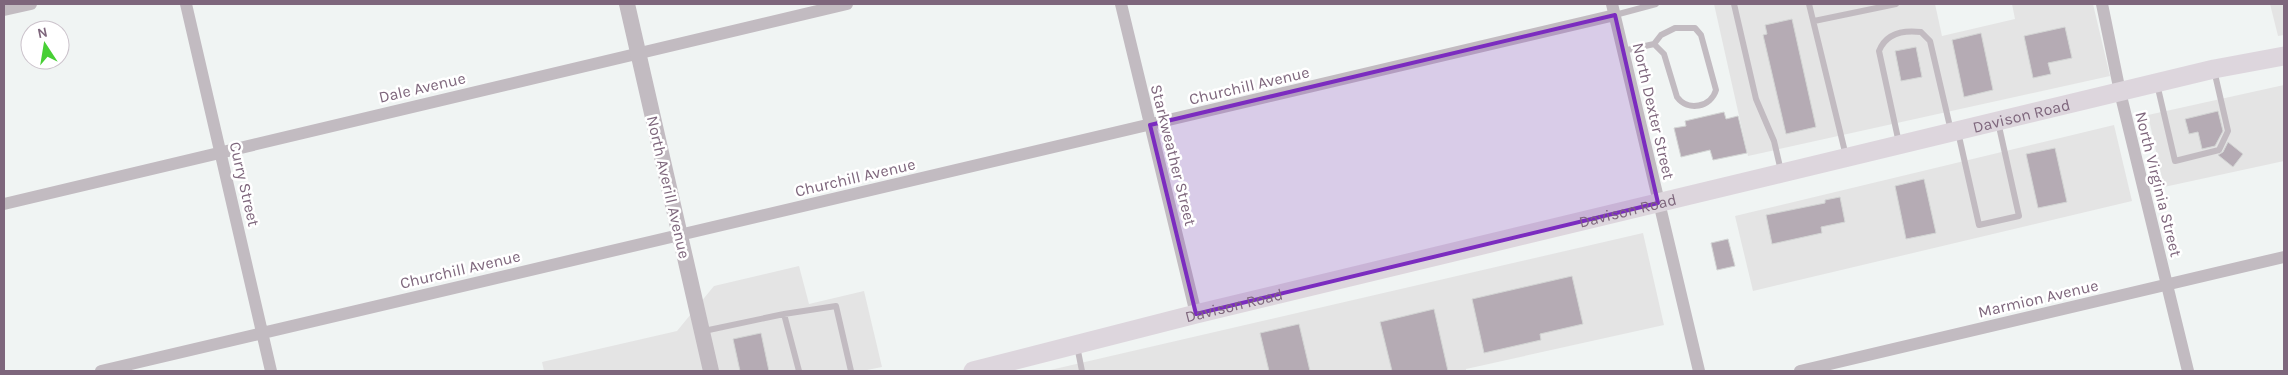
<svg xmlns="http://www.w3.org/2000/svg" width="2288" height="375" viewBox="0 0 2288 375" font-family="Karla,sans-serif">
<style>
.built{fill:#e4e4e4}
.building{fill:#b5abb4;stroke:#d3d5d4}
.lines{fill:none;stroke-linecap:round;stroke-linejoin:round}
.service{stroke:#c2bbc1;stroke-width:6}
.minor{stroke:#c2bbc1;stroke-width:12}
.tertiary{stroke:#c2bbc1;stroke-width:16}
.secondary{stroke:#ddd6dd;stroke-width:19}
.marked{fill:#7b2cbf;fill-opacity:0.2;stroke:#7b2cbf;stroke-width:4;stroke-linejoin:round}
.labels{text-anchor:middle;stroke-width:5;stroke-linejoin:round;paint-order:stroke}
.street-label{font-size:16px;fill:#7e667c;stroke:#fff}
</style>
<rect width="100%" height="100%" fill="#f0f4f3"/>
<!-- built -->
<path class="built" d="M1714,4H1935L1942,36L2015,19L2012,4H2093L2110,76L1748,156Z
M2270,4H2284V35L2278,36Z
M2284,85V161L2164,187L2148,115Z
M2114,125L2132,201L1753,291L1735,216Z
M1643,233L1664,325L1466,369V371H1046Z
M799,266L809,304L864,291L882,367L862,371H544L542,362L677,331L714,286Z"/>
<!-- building -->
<path class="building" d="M1792,19L1816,127L1786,134L1763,35L1767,34L1765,25Z
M2065,27L2072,58L2048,63L2051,74L2033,78L2024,36Z
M1981,33L1993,90L1964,97L1952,40Z
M1916,47L1922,77L1901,81L1895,51Z
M2218,111L2223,131L2215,146L2202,149L2198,132L2189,134L2185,119Z
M1724,112L1726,119L1738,116L1747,153L1713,160L1710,150L1681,157L1674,128L1686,126L1685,121Z
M2228,142L2243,154L2233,167L2218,155L2223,152Z
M2055,148L2067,202L2038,208L2026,154Z
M1924,179L1936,233L1906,239L1895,186Z
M1840,197L1845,222L1821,227L1822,233L1772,244L1766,215L1825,203V200Z
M1728,239L1735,266L1717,270L1711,243Z
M1572,276L1583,324L1540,334L1541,340L1484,353L1472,299Z
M1434,309L1448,371H1392L1380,322Z
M1299,324L1310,371H1269L1260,333Z
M761,333L769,371H740L733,339Z"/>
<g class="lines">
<!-- service -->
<path class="service" d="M1734,4L1756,99L1774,141L1781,171
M1809,4L1846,156
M1615,15L1656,4
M1814,21L1896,4
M1623,51L1654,44L1661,35L1675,28H1695L1701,35L1716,90C1711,107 1688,112 1677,97L1664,54L1654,44
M2157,84L2175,161L2219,150L2228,131L2214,70
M1958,132L1979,225L2019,216L1998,122
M1899,143L1879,51C1886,33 1904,30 1921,32L1930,41L1951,131
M704,331L784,314
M1077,346L1082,371
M799,371L784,314L836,306L851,371"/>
<!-- minor -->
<path class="minor" d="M186,4L271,371
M1121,4L1196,314
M1612,4L1699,371
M2102,4L2120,92L2188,371
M4,10L31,4
M4,204L847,4
M101,371L1615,15
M1800,371L2284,257"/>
<!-- tertiary -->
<path class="tertiary" d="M627,4L711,371"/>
<!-- secondary -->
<path class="secondary" id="s1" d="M973,371L1196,314L2214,69L2284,56"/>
</g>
<!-- marked area -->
<path class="marked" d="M1615,15L1658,203L1196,314L1150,125Z"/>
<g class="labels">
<!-- street labels -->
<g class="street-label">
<text transform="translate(1249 85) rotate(-13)" y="6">Churchill Avenue</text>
<text transform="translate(422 87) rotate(-13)" y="6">Dale Avenue</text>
<text transform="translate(1654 111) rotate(77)" y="6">North Dexter Street</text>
<text dy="6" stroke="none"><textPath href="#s1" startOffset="1079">Davison Road</textPath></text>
<text transform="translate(1174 155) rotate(76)" y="6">Starkweather Street</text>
<text transform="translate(855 177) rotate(-13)" y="6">Churchill Avenue</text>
<text transform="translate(245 184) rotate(77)" y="6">Curry Street</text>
<text transform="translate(2159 184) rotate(76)" y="6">North Virginia Street</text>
<text transform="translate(669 187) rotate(77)" y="6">North Averill Avenue</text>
<text dy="6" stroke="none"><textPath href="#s1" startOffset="674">Davison Road</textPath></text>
<text transform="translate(460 269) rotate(-13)" y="6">Churchill Avenue</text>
<text transform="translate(2038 298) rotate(-13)" y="6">Marmion Avenue</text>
<text dy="6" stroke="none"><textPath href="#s1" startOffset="269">Davison Road</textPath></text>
</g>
</g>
<!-- border -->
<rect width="2288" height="375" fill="none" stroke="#7e667c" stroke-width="10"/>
<!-- north arrow -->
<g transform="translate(45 45) rotate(348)"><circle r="24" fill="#ffffff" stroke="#cbc2cb"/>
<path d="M0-4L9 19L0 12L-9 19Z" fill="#47cf35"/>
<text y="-8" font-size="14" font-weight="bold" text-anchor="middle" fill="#7e667c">N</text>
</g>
</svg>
